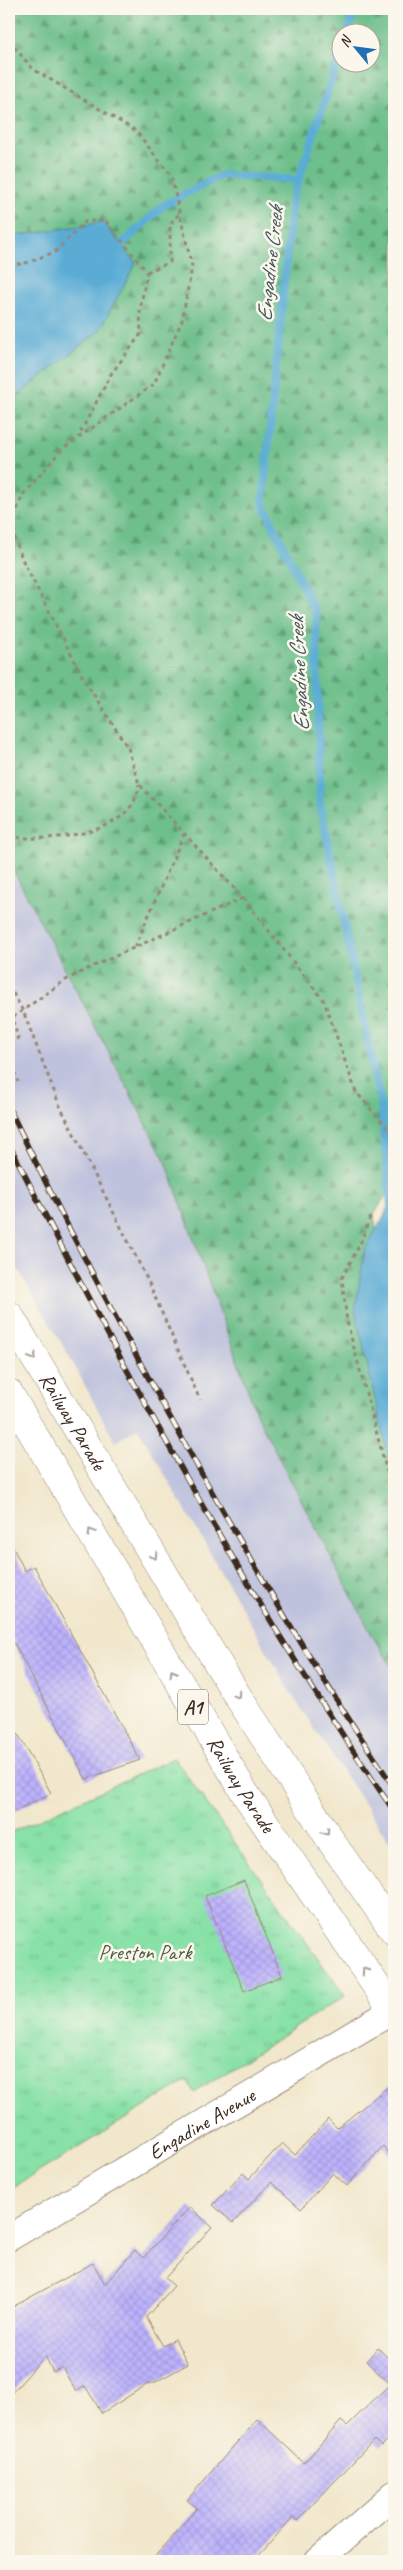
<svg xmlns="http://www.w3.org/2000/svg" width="403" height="2570" viewBox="0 0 403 2570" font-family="Caveat,sans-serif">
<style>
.industrial{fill:#bfc2dd}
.forest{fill:url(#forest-firs);stroke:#547455;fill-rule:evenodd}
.park{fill:url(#park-tufts);stroke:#628662}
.water{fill:#5aacd5;stroke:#4a6b7a}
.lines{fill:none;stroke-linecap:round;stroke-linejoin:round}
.stream{stroke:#5aacd5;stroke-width:8}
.building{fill:url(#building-cross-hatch)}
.minor-casing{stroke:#968875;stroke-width:28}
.trunk-casing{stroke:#968875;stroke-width:29}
.path{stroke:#968875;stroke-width:3;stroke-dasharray:4 4;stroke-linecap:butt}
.minor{stroke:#fff;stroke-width:26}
.trunk{stroke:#fff;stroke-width:28}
.rail-casing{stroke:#3b2a1e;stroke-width:5.5}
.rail{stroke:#fbf7ec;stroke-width:4;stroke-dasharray:11;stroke-linecap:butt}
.oneway{stroke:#a79f9a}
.labels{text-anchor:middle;stroke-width:5;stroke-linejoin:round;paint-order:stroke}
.shield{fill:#fbf7ec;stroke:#75685c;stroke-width:1}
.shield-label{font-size:20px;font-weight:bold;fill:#3b2a1e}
.street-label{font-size:21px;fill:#3b2a1e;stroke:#fbf7ec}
.park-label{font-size:21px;fill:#4e5840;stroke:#fbf7ec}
.water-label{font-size:22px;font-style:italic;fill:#46585e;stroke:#fbf7ec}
</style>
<defs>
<pattern id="forest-firs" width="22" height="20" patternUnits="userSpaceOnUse" patternTransform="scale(1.25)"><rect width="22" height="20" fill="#6ebf8c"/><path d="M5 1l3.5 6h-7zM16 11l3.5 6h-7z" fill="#5c9b72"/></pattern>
<pattern id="park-tufts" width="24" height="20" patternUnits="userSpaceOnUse" patternTransform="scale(1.25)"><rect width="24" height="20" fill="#88e1a7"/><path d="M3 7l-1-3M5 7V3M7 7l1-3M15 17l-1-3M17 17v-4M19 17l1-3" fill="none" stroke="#76c18f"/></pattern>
<pattern id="building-cross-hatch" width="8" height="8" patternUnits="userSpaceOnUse" patternTransform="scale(1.25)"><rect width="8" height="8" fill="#bcb2fd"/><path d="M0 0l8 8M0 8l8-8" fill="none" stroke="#a299d8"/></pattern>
</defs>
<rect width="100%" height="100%" fill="#fbf7ec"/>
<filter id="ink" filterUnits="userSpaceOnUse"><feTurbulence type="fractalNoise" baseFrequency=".02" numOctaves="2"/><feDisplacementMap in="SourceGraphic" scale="10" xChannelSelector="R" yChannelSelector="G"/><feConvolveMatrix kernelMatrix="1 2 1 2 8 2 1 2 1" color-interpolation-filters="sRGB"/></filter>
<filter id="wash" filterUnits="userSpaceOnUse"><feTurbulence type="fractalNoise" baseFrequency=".0096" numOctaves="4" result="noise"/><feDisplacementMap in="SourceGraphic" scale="20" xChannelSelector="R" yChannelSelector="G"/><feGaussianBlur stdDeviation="1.12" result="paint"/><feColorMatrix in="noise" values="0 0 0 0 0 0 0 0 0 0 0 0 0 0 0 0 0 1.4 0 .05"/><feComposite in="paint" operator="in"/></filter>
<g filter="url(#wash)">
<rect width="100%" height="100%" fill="#f1e7cc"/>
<!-- industrial -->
<path class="industrial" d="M9,862L166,1162L258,1418L371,1633L394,1670V1849L294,1698L138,1428L115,1442L72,1361L9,1254Z"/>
<!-- forest -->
<path class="forest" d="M9,9H394V1181L374,1215L394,1365V1670L371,1633L258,1418L166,1162L9,862ZM340,32H370V62H340Z"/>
<!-- park -->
<path class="park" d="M174,1758L345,1996L194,2092L187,2081L9,2190V1833Z"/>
<!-- water -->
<path class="water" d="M103,222L136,263L99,331L21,393L9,398V237Z
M388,1209L394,1210V1470L386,1448L355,1309L365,1249Z"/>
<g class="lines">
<!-- stream -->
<path class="stream" d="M348,32L353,16L359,9
M340,54L292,200L263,503L316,614L320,803L382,1111L392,1218
M121,245L164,205L222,175L299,180"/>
</g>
<g id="blocks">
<!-- building -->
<path class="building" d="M9,1540L25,1571L34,1566L140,1760L86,1779L9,1634Z
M9,1718L51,1793L9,1814Z
M244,1880L282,1976L244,1991L205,1896Z
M394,2082V2160L383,2146L347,2186L333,2173L301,2209L271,2182L233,2223L213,2205L243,2173L249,2179L282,2143L295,2155L328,2119L337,2128Z
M190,2207L212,2227L165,2278L174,2286L146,2317L163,2346L175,2339L188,2364L152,2384L151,2382L102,2413L85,2386L76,2392L62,2367L53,2372L45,2356L9,2396V2309L93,2263L105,2284L135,2250L143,2258Z
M378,2348L394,2364V2432L381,2446L374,2440L297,2521L293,2517L255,2560L248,2554L242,2561H150L197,2508L187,2500L257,2419L304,2463L341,2421L347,2426L390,2384L366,2361Z"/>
</g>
</g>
<g filter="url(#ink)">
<use href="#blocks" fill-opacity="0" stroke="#968875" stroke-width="1"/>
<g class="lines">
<defs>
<g id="minor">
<path id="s1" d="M9,2238L394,2010"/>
<path d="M318,2561L394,2494"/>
</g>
<g id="trunk">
<path id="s2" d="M9,1315L235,1692L337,1850L394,1931"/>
<path id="s3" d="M9,1393L246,1795L394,2012"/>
</g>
</defs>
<!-- minor casing -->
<use href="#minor" class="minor-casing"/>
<!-- trunk casing -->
<use href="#trunk" class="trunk-casing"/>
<!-- path -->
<path class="path" d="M9,41L33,69L136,131L171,176L192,267L182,320L154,384L61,450L23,495L14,517L15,540L23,561L85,681L128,748L139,784L243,898L324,1001L356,1092L394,1136
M9,264H23L55,252L85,222L105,220L147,272L140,310L141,334L111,374L78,437
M147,272L170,262V224L180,213
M9,837C49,841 135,837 139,784
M135,947L184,834
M9,986L23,1011L59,1104L148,1281L200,1400
M9,1043L18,1038L12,1018L64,981L83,971L243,898
M9,1057L18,1082
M370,1217L361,1242L342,1278L347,1322L394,1498"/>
<!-- minor -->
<use href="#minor" class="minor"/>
<!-- trunk -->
<use href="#trunk" class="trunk"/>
<defs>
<path id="rail" d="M9,1108C68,1230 132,1350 199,1469C260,1577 324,1685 394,1787
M9,1144C125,1373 248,1600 394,1811"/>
</defs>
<!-- rail casing -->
<use href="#rail" class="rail-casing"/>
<!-- rail -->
<use href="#rail" class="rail"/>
</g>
<!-- one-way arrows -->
<defs><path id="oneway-chevron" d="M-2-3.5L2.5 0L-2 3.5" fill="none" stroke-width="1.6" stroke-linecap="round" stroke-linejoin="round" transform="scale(1.25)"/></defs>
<g class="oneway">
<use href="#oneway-chevron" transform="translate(33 1357) rotate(59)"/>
<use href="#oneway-chevron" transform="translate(91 1532) rotate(-121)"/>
<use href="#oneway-chevron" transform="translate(154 1556) rotate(59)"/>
<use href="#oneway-chevron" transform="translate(173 1673) rotate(-120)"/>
<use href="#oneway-chevron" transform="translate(237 1695) rotate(58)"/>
<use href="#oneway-chevron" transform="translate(326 1832) rotate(57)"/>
<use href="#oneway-chevron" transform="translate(365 1971) rotate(-125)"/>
</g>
</g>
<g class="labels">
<!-- shield labels -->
<rect class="shield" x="178" y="1689.5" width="30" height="35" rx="4"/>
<g class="shield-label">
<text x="193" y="1714">A1</text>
</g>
<!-- street labels -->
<g class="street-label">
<text dy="7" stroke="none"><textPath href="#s2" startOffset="124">Railway Parade</textPath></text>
<text dy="7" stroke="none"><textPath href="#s3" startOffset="455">Railway Parade</textPath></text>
<text dy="7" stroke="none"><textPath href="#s1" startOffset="224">Engadine Avenue</textPath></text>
</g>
<!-- park labels -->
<g class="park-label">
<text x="145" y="1959">Preston Park</text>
</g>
<!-- water labels -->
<g class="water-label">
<text transform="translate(269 264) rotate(-84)" y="8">Engadine Creek</text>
<text transform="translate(298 674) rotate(-93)" y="8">Engadine Creek</text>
</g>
</g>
<!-- margin -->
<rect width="403" height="2570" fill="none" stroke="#fbf7ec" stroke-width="30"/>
<!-- north arrow -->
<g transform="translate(356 48) rotate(299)"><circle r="24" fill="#fbf7ec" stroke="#aea59a"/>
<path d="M0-4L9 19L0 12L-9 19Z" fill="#1f6fb2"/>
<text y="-8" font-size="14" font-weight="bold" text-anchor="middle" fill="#3b2a1e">N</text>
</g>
</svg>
